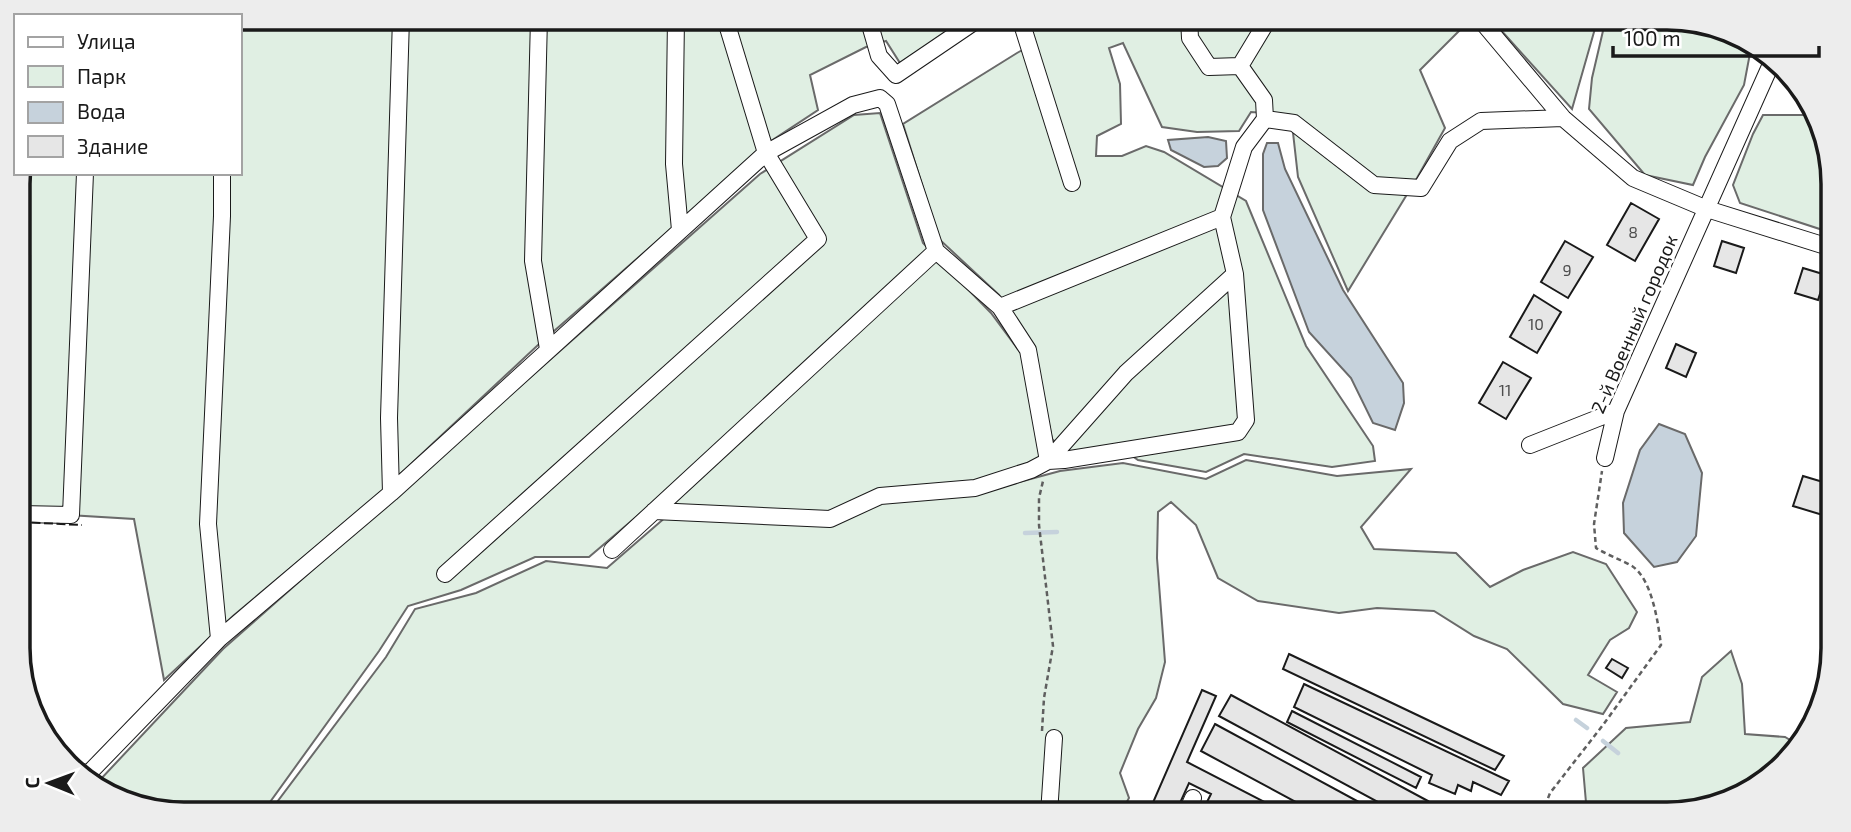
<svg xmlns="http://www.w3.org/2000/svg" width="1851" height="832" viewBox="0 0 1851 832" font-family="'Exo 2',sans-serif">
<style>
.green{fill:#e0efe3;stroke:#6a6a6a;stroke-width:2}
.water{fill:#c6d2dc;stroke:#6a6a6a;stroke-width:2}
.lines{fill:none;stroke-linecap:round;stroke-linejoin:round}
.stream{stroke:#c6d2dc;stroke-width:4.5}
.building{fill:#e6e6e6;stroke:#1a1a1a;stroke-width:2}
.minor-casing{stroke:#1a1a1a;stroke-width:18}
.path{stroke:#5f5f5f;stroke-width:2.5;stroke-dasharray:5 3.5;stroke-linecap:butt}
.minor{stroke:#fff;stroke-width:16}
.fence{stroke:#1a1a1a;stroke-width:2;stroke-dasharray:9 3.5;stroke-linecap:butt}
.labels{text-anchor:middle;stroke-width:5;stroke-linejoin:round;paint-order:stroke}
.number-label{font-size:16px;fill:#4d4d4d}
.street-label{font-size:19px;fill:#1a1a1a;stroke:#fff}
.rim{fill:none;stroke:#1a1a1a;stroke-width:3.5}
</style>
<rect width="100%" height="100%" fill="#fff"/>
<!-- green -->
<path class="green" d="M240,18H969L900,63L886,41L866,47L810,75L818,110L759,149L671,229L538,345L380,493L233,616L164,680L134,519L19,512L18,173H240Z
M1026,18H1464L1468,22L1420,70L1445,128L1417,178L1348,291L1298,177L1291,115L1251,112L1239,131L1197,132L1162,127L1123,43L1109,48L1120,84L1121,124L1097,136L1096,156H1122L1146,146L1164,152L1246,201L1306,346L1373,446L1375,461L1332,467L1244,454L1206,472L1138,460L1117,445L1068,454L1052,439L1033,350L999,295L939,239L903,124L1017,53L1033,44Z
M1490,18H1598L1572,109Z
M1606,18H1667L1731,30L1751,48L1744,85L1705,157L1693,185L1645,175L1589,109L1592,78Z
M880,113L923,243L991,313L1023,356L1041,461L974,484L828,514L649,506L589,557H535L461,590L408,606L379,651L270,802L255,814H184L120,802L94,781H99L223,649L760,174L854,115Z
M1763,115H1812L1832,163V233L1740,203L1733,185L1753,134Z
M1246,460L1337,476L1411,469L1361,527L1374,549L1456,553L1490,587L1523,570L1573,552L1606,564L1637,612L1629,628L1610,640L1588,675L1617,692L1603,714L1563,704L1507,649L1474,636L1434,611L1377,608L1339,613L1258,601L1218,578L1196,525L1171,502L1158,512L1157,558L1165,662L1156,698L1138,729L1120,773L1129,798L1120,814H1064L1055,793L1037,814H263L277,802L386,657L415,609L476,593L546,561L607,568L667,516L835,524L884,499L975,494L1060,471L1123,463L1206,479Z
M1731,651L1742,684L1745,734L1785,737L1795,743L1760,786L1677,814H1587L1583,768L1626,728L1690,722L1702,677Z"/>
<!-- water -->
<path class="water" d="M1208,137L1226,141L1227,158L1218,166L1204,167L1171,150L1168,140Z
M1267,143H1278L1285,169L1343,290L1403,383L1404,403L1395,430L1373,423L1351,378L1309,332L1263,210V154Z
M1659,424L1685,434L1702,473L1696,536L1677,562L1654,567L1624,533L1623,503L1640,450Z"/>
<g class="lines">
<!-- stream -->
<path class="stream" d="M1025,533L1057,532
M1576,720L1587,728
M1603,741L1618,753"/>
</g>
<!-- building -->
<path class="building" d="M1631,203L1659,219L1635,261L1607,245Z
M1565,241L1593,257L1568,298L1541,282Z
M1722,241L1744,248L1736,273L1714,266Z
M1803,268L1826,275L1818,300L1795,293Z
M1534,295L1561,312L1537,353L1510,337Z
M1676,344L1696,353L1686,377L1666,368Z
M1503,362L1531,378L1506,419L1479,403Z
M1803,476L1833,485V494L1826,516L1793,506Z
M1289,654L1474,742L1504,756L1495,770L1283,669Z
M1612,659L1628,668L1622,678L1606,668Z
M1304,684L1509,781L1501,795L1473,782L1471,791L1458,785L1455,794L1429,783L1432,775L1294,707Z
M1202,690L1216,696L1187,762L1288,814H1249L1232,806L1229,814H1201L1211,794L1189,783L1175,814H1148Z
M1231,695L1428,801L1421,814H1400L1219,716Z
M1292,711L1421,777L1416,788L1287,722Z
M1215,724L1381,814H1318L1201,751Z"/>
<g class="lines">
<defs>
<path id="minor" d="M539,18L533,261L548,349
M676,18L674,164L680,230
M868,18L879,56L896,75L980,18
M1020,18L1072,183
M1189,18L1190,38L1209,67L1240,66
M1479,18L1563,118L1633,178L1707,209L1832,248
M1265,119L1294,123L1374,185L1421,188L1450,141L1481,121L1563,118
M1000,307L1222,217
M1530,445L1616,411
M1605,458L1616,411L1772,62
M1048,461L1064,460L1238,432L1246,420L1235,274L1222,217L1244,147L1265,119L1264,100L1240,66L1269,18
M391,493L389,418L401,18
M654,511L830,519L880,496L975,488L1031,470L1048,461L1126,373L1235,274
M19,514L71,515L85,173
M612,550L936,251
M445,574L818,239L766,153L725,18
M219,639L208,524L222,216V173
M83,773L90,772L219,639L391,493L766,153L853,105L880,98L887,104L936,251L1000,307L1028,350L1048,461
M1049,814L1054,738
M1186,814L1193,798"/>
</defs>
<!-- minor casing -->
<use href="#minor" class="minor-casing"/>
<!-- path -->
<path class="path" d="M1042,731L1044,698L1053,646L1039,525V498L1043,481
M1542,814L1550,793L1603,725L1661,645C1658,622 1652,579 1632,566C1620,559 1607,555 1596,548L1594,524L1602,471"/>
<!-- minor -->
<use href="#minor" class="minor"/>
<!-- fence -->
<path class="fence" d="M19,522L82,525"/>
</g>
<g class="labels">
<!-- number labels -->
<g class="number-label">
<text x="1633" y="238">8</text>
<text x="1567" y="276">9</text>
<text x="1536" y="330">10</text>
<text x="1505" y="396">11</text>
</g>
<!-- street labels -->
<g class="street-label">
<text transform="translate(1634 324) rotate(-67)" y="7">2-й Военный городок</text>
</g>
</g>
<!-- crop -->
<path d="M0 0H1851V832H0ZM184 30H1667A154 154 0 0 1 1821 184V648A154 154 0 0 1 1667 802H184A154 154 0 0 1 30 648V184A154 154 0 0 1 184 30Z" fill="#ededed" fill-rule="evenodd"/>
<path class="rim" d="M184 30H1667A154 154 0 0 1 1821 184V648A154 154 0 0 1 1667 802H184A154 154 0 0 1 30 648V184A154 154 0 0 1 184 30Z"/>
<!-- legend -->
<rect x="14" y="14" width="228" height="161" fill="#ffffff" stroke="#a3a3a3" stroke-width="2"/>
<rect x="28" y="37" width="35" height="10" fill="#ffffff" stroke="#a3a3a3" stroke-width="2"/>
<text x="77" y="49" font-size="21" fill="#1a1a1a">Улица</text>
<rect x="28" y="66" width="35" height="21" fill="#e0efe3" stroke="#a3a3a3" stroke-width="2"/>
<text x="77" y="84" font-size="21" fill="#1a1a1a">Парк</text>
<rect x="28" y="102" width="35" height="21" fill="#c6d2dc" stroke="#a3a3a3" stroke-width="2"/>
<text x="77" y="119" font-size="21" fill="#1a1a1a">Вода</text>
<rect x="28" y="136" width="35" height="21" fill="#e6e6e6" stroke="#a3a3a3" stroke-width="2"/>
<text x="77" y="154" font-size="21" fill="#1a1a1a">Здание</text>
<!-- north arrow -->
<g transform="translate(49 783) rotate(271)" stroke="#ffffff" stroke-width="5" paint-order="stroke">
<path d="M0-5L12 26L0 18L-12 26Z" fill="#1a1a1a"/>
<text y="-10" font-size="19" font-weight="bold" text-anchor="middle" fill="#1a1a1a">С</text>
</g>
<!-- scale -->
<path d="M1613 46v10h206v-10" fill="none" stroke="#1a1a1a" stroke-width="3.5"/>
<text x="1624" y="46" font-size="21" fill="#1a1a1a" stroke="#ffffff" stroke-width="5" paint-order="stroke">100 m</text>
</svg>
